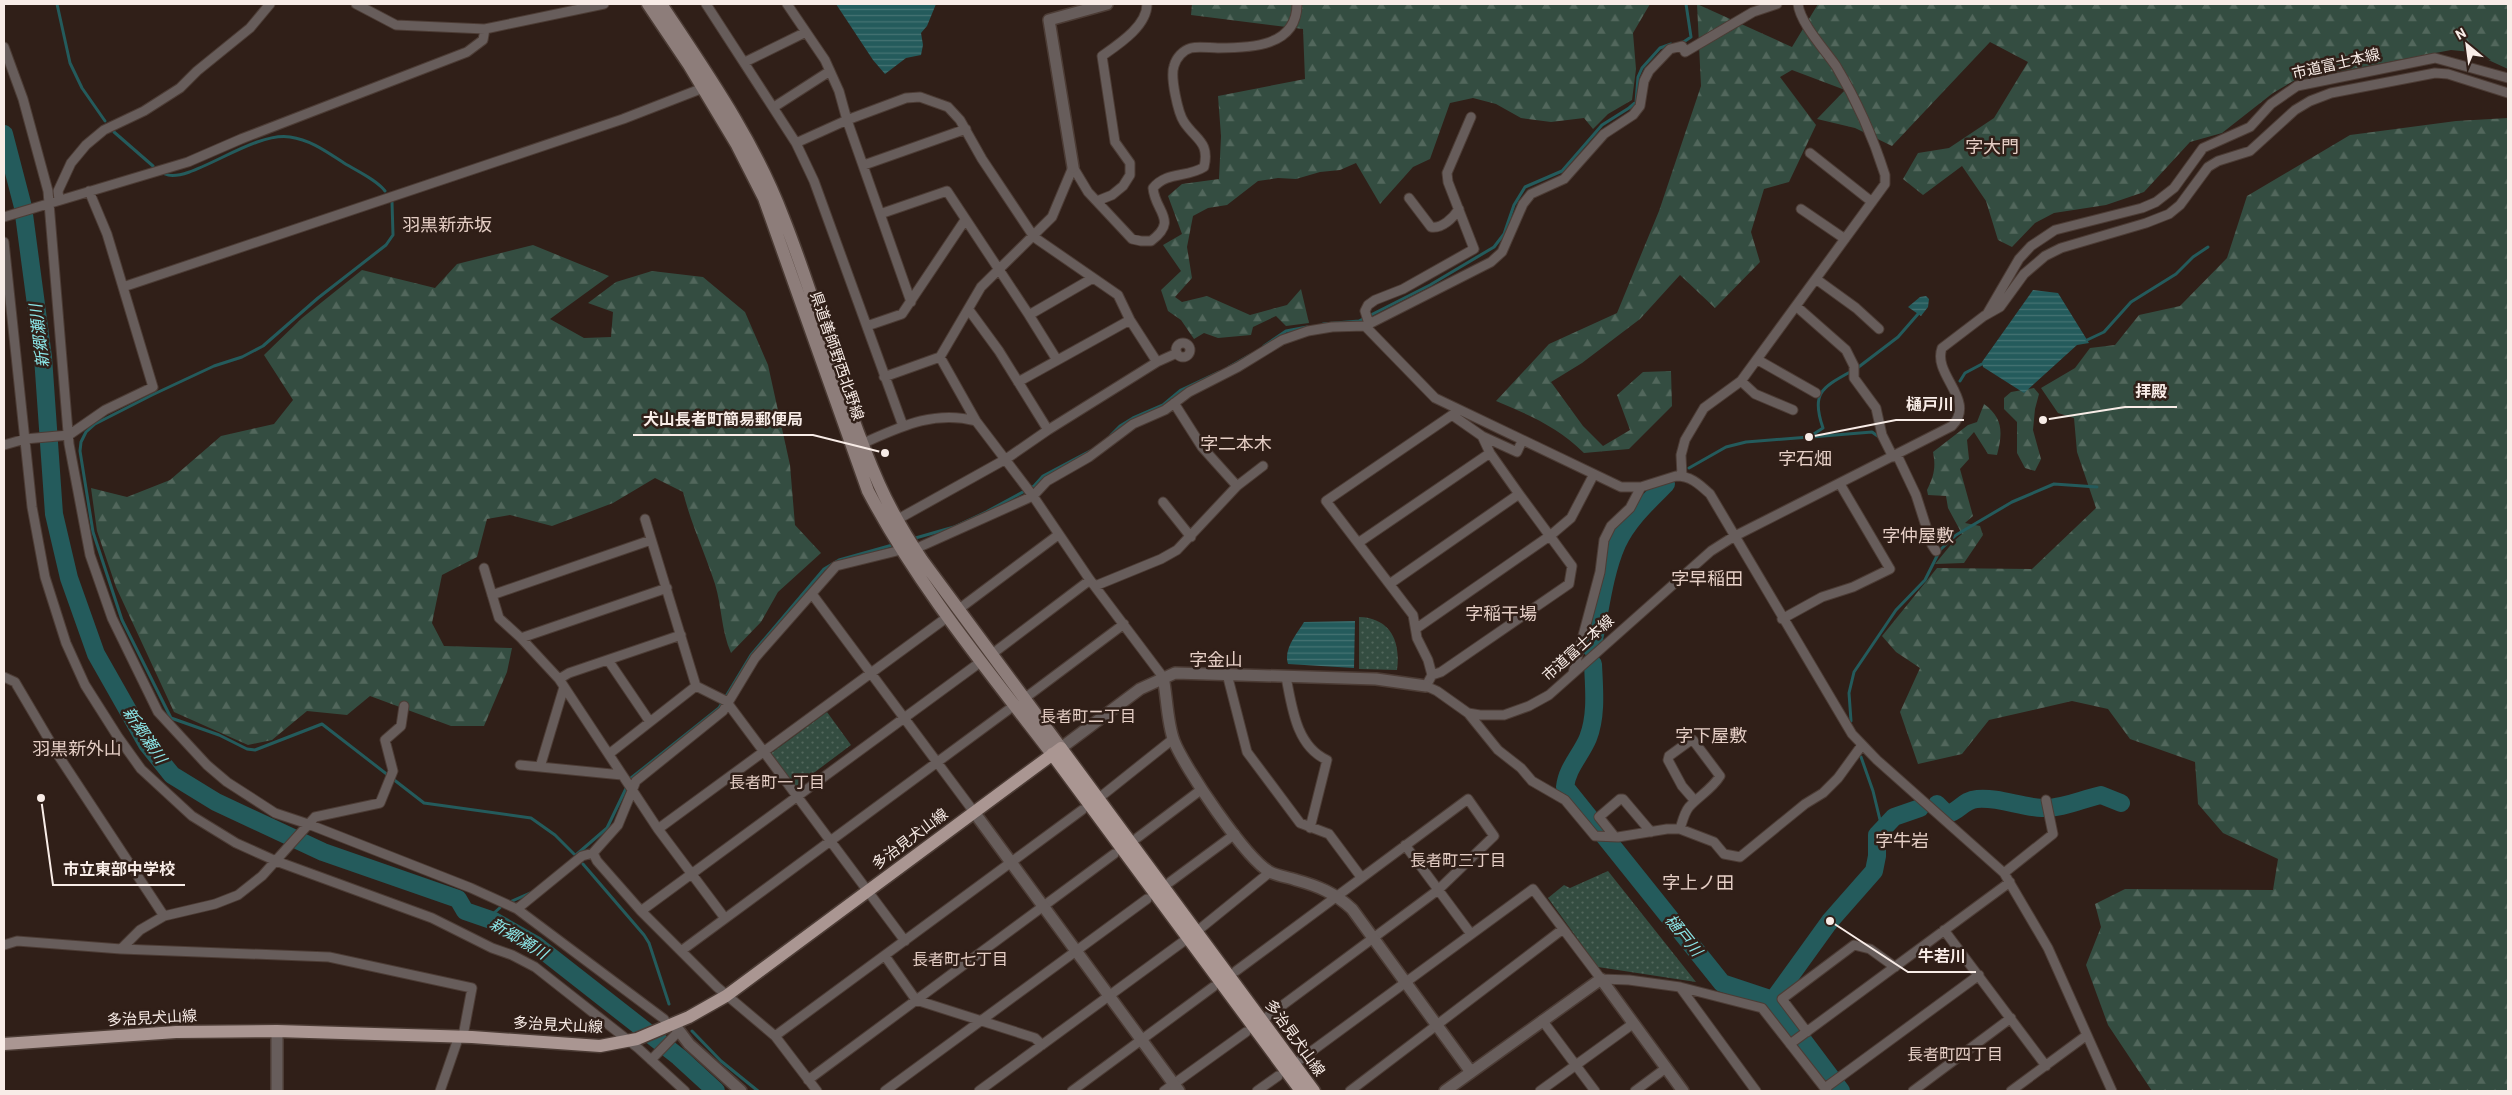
<svg xmlns="http://www.w3.org/2000/svg" width="2512" height="1095" viewBox="0 0 2512 1095" font-family="Barlow,'Noto Sans JP',sans-serif">
<style>
.green{fill:url(#green-dots)}
.forest{fill:url(#forest-firs)}
.water{fill:url(#water-rules)}
.lines{fill:none;stroke-linecap:round;stroke-linejoin:round}
.stream{stroke:#245b5c;stroke-width:3}
.river{stroke:#245b5c;stroke-width:18}
.minor-casing{stroke:#4c3c35;stroke-width:11}
.tertiary-casing{stroke:#4c3c35;stroke-width:14}
.secondary-casing{stroke:#4c3c35;stroke-width:15}
.primary-casing{stroke:#4c3c35;stroke-width:15}
.minor{stroke:#675d5b;stroke-width:9}
.tertiary{stroke:#675d5b;stroke-width:11}
.secondary{stroke:#8d7d7a;stroke-width:12}
.primary{stroke:#aa9692;stroke-width:12}
.labels{text-anchor:middle;stroke-width:5;stroke-linejoin:round;paint-order:stroke}
.street-label{font-size:15px;fill:#f8ece7;stroke:#301f18}
.water-label{font-size:16px;font-style:italic;fill:#8be6e8;stroke:#301f18}
.neighbourhood-label{font-size:16px;fill:#e5cec5;stroke:#301f18}
.quarter-label{font-size:18px;fill:#e5cec5;stroke:#301f18}
.leader{fill:none;stroke:#f8ece7;stroke-width:2}
.callout-dot{fill:#f8ece7;stroke:#301f18;stroke-width:2}
.callout-label{font-size:16px;text-anchor:middle;font-weight:bold;fill:#f8ece7;stroke:#301f18;stroke-width:5;stroke-linejoin:round;paint-order:stroke}
</style>
<defs>
<pattern id="green-dots" width="8" height="8" patternUnits="userSpaceOnUse" patternTransform="scale(1.25)"><rect width="8" height="8" fill="#344d41"/><path d="M2 2h.1M6 6h.1" fill="none" stroke="#52675c" stroke-width="1.8" stroke-linecap="round"/></pattern>
<pattern id="forest-firs" width="22" height="20" patternUnits="userSpaceOnUse" patternTransform="scale(1.25)"><rect width="22" height="20" fill="#344d41"/><path d="M5 1l3.5 6h-7zM16 11l3.5 6h-7z" fill="#52675c"/></pattern>
<pattern id="water-rules" width="6" height="5" patternUnits="userSpaceOnUse" patternTransform="scale(1.25)"><rect width="6" height="5" fill="#245b5c"/><path d="M0 2.5h6" fill="none" stroke="#457373"/></pattern>
</defs>
<rect width="100%" height="100%" fill="#301f18"/>
<!-- green -->
<path class="green" d="M1359,617C1391,618 1401,642 1397,670L1359,669Z
M827,712L851,745L795,787L770,754Z
M1608,871L1696,982L1598,967L1548,898L1564,885L1570,888Z"/>
<!-- forest -->
<path class="forest" d="M1192,4H1650L1633,33L1636,69L1632,100L1608,114L1593,129L1584,118L1551,122L1521,118L1496,104L1473,98L1450,103L1430,159L1413,167L1380,204L1356,163L1340,170L1320,172L1296,179L1278,178L1258,181L1227,205L1208,208L1193,216L1187,247L1192,278L1175,297L1182,302L1207,296L1250,315L1287,305L1301,289L1309,323L1286,326L1276,316L1253,327L1251,335L1218,338L1204,333L1194,339L1181,320L1168,311L1161,290L1181,271L1163,245L1182,234L1168,196L1182,184L1219,179L1221,136L1218,96L1305,79L1303,29L1191,15Z
M1697,4L1792,47L1818,4H2508V69L2471,52L2451,50L2295,80L2273,93L2222,133L2190,142L2144,192L2106,205L2054,213L2035,223L2012,247L1998,240L1986,201L1962,166L1923,195L1903,179L1918,153L1949,148L1994,118L2028,62L1990,42L1892,146L1855,128L1817,119L1845,90L1792,70L1780,77L1816,125L1789,182L1764,189L1751,232L1760,262L1715,308L1680,275L1640,319L1582,363L1551,382L1583,426L1603,446L1630,430L1617,395L1643,372L1671,371L1672,406L1629,449L1584,453C1558,427 1529,415 1496,401L1549,344L1617,313L1659,211L1701,86Z
M2508,118V1091H2152L2108,1025L2086,965L2101,927L2095,904L2125,889L2273,890L2278,859L2223,833L2198,804L2195,762L2130,739L2108,709L2072,701L1989,720L1962,754L1918,764L1900,712L1920,668L1896,652L1882,636L1937,568L2032,569L2096,508L2077,452L2074,418L2058,413L2041,388L2075,368L2090,348L2115,345L2139,315L2180,306L2227,258L2247,196L2350,135L2456,121Z
M533,245L609,276L550,319L584,338L611,337L613,312L588,303L616,282L652,271L703,277L745,312L768,365L790,465L795,525L821,553L778,592L761,622L731,653C721,630 722,607 715,584C705,553 691,524 683,492L655,478L613,503L552,526L510,515L487,519L477,557L442,575L432,623L444,646L512,648L507,672L484,726H451L370,696L347,715L307,711L272,740L248,745L174,712L116,587L97,531L91,488L127,497L170,480L221,436L274,424L293,400L264,355L302,318L362,270L435,288L457,264Z
M2034,388L2039,394L2035,409L2033,430L2041,459L2035,471L2025,468L2017,453V422L2004,409V398L2011,392Z
M1984,404C2003,418 2003,432 1997,455L1988,454L1974,432L1967,440L1969,459L1960,469L1973,516L1965,523L1980,526L1983,535L1964,563L1935,564L1954,541L1962,534L1948,508L1946,496L1928,495L1927,490C1934,476 1936,467 1933,452L1968,425L1977,422Z"/>
<!-- water -->
<path class="water" d="M836,4H936L927,26L921,33L923,45L921,55L906,58L885,74L873,60Z
M2033,290L2058,293L2089,343L2077,345L2024,393L1983,367L1982,362Z
M1926,296L1929,299L1928,307L1921,316L1908,307L1920,297Z
M1355,621L1354,668L1288,664C1283,649 1297,634 1304,622Z"/>
<g class="lines">
<!-- stream -->
<path class="stream" d="M57,4L70,63L82,88L105,121
M1682,43L1691,37L1686,4
M114,132L153,166
M165,174C189,185 252,131 290,137C311,140 327,152 344,163C357,171 377,180 385,191
M392,202L393,235L386,245L318,298L263,346L242,357L214,366L152,395L95,424L86,432L81,442L80,451L93,532L122,620L171,718L219,735L247,749L255,750L322,724L424,803L531,818L555,835L574,854
M1323,324L1359,321L1430,285L1494,247L1504,234L1514,205L1525,187L1562,171L1602,125L1629,108L1636,102L1638,77L1642,68L1660,48L1671,44
M2087,340L2104,332L2131,302L2176,274L2193,257L2208,247
M1264,346L1286,331L1307,327
M1229,367L1250,355
M1856,369L1898,337L1918,314
M1960,381L1965,373L1982,364
M1111,435L1120,426L1133,418L1163,405L1181,390L1219,372
M1811,437L1872,432L1879,437
M1689,468L1726,447L1746,442L1809,437L1823,428C1811,394 1821,388 1850,372
M912,539L954,527L986,512L1034,486L1043,476L1090,451
M1851,721L1849,693L1854,672L1896,610L1925,580L1940,550L1956,535L2012,502L2054,484L2097,487
M1861,757L1873,791L1882,828
M577,854L607,828L631,778L719,708L751,655L824,569L839,560L896,544
M583,864L644,935L649,943L669,1004
M508,903L530,893
M494,921V913L503,905
M692,1031L721,1061L758,1091"/>
<!-- river -->
<path class="river" d="M4,134L23,207L43,357L54,514L69,578L96,654L147,744L172,775L216,802L323,852L458,899L465,911L494,921L536,945L679,1057L716,1091
M1592,649C1600,614 1603,576 1617,544C1628,520 1648,502 1666,484
M1593,664C1594,688 1597,715 1588,738C1581,755 1567,768 1565,787L1722,983L1773,1000L1841,1091
M1937,804L1947,814C1959,812 1963,800 1977,799C1999,797 2020,807 2042,808C2062,809 2082,799 2101,795L2121,803
M1773,1000L1830,921L1874,871L1877,856V835L1894,817L1920,808"/>
<defs>
<path id="minor" d="M356,4L396,25L485,29L604,4
M706,4L796,143L814,181L903,426
M787,4L825,60L839,91L847,120L911,302
M4,47L23,99L48,191L69,444L90,555L112,618L158,712L207,765L227,782L275,813L308,824L471,888L517,909L664,1019L668,1026
M745,62L806,32
M774,107L830,71
M796,143L847,120L906,98L920,97L948,107L960,120L982,159L1034,237L1118,295L1130,320L1157,362L1048,430L1006,459L900,518
M1810,153L1872,202
M864,165L966,129
M1073,167L1088,192L1132,239L1141,241H1151C1179,220 1155,212 1153,188C1167,171 1187,178 1204,167C1210,142 1196,140 1184,122C1178,113 1170,77 1174,66C1176,58 1183,50 1191,48C1199,46 1210,48 1218,48C1250,48 1297,47 1297,4
M1409,198L1431,227C1442,229 1453,218 1459,209
M59,200L58,191L71,163L86,145L104,130L144,111L180,88L197,71L250,28L270,4
M1097,201L1112,195L1123,186L1130,175V163L1115,142L1102,56C1119,44 1147,26 1147,4
M1801,209L1845,239
M880,214L947,191L1029,315L1057,360
M4,217L188,162L241,139L467,52L483,40L485,29
M4,242L32,507L45,577L66,643L85,685L118,737L141,769L192,816L236,843L276,861L432,918L492,948L512,955L535,967L638,1048L685,1091
M1816,279L1856,308L1879,329
M123,287L623,119L703,88
M1796,306L1846,350L1854,366V378L1876,408L1882,435L1893,457
M969,310L999,351L1048,430
M1987,314L2019,259L2031,246L2055,230L2142,208L2156,202L2174,188L2203,148L2250,127L2271,104L2297,86L2435,58L2508,78
M1029,315L1093,278
M1369,324L1365,311L1368,305L1375,300L1403,289L1474,249L1448,182L1447,173L1471,117
M867,326L902,314L965,220
M1365,326L1435,398L1621,487H1641L1676,476C1691,476 1699,484 1710,494L1852,734L1877,760L2004,873L2048,948L2112,1091
M1176 350a7 7 0 1 1 14 0a7 7 0 1 1-14 0Z
M940,357L976,421L1033,496L1090,580L1163,677
M1758,360L1816,393
M1157,362L1177,353
M884,377L940,357L981,287L1052,217L1073,167
M1741,381L1755,394L1793,410
M1018,382L1130,320
M1174,403L1202,447L1237,486
M1482,436L1517,452L1522,441
M4,445L25,439L69,435L105,410L153,387L107,234L89,191
M857,446C896,429 932,409 976,421
M1897,455L1916,495L1932,545L1936,551
M1682,476L1681,455L1685,440L1704,408L1741,381L1885,184V175C1873,137 1857,101 1836,66C1825,50 1800,23 1798,4
M1163,502L1191,537
M645,519L696,686L726,701L905,941
M1358,543L1490,453
M915,549L1033,496L1047,481L1089,457L1133,424L1165,410L1189,392L1238,367L1282,340L1308,331L1332,327L1365,326L1491,262L1502,252L1523,204L1531,194L1564,179L1604,134L1633,115L1640,106L1644,81L1649,71L1670,49L1682,46L1685,52L1753,12L1777,4
M484,568L499,618L521,638L559,679L658,829L724,917
M1391,583L1519,494
M1095,586L1161,559L1177,550L1237,486L1263,466
M812,594L974,812
M492,595L651,540
M959,609L1058,535
M1782,619L1822,597L1853,587L1890,569L1840,484
M1417,628L1551,535L1571,518L1594,474
M521,638L667,588
M996,651L1090,580
M608,660L650,722
M1573,673L1600,572L1604,540L1611,526L1630,508L1641,487
M1227,674L1247,752L1300,823L1329,834L1361,877
M1432,675L1428,660L1417,638L1413,615L1326,501L1452,415L1482,436L1490,453L1519,494L1572,566L1569,584L1441,672L1432,675L1426,686L1437,691L1468,713L1480,715H1504L1529,706L1549,695L1711,551L1733,537L1952,426C1977,400 1932,375 1942,348L1984,316L2000,307L2024,274L2045,256L2061,248L2146,223L2169,214L2180,205L2208,167L2218,161L2250,151L2295,110L2310,101L2331,93L2435,73L2448,74L2508,93
M4,677L15,682L58,755L164,916L215,904L238,895L262,876L315,817L380,803L393,771L385,740L401,726L404,706
M1286,677C1292,707 1296,746 1327,760L1310,828
M559,679L569,673L681,635
M1025,698L1124,624
M1468,713L1498,750L1521,768L1532,781L1565,800L1595,836L1618,837L1667,829H1680L1714,842L1724,854L1740,857L1805,804L1823,793L1838,778L1862,745
M609,754L696,686
M520,765L622,775
M540,767L564,687
M1104,794L1173,739
M658,829L942,621
M1680,829C1682,823 1684,813 1689,807C1699,796 1712,789 1720,776L1693,740H1691L1669,756L1668,760L1682,786L1695,801
M1615,837L1599,817L1620,799H1623L1651,832
M1137,838L1202,789
M1405,845L1471,934
M2004,873L2053,834L2046,800
M1170,882L1235,834
M517,909L582,856L593,853
M641,911L975,666
M1944,930L2046,1066
M1196,932L1270,872
M4,945L17,941L121,949L329,957L472,988L463,1036
M121,949L140,930L164,916
M681,951L1008,710
M885,956L916,1000L1035,1038L1042,1045
M1236,971L1468,799L1494,836L1438,890L1268,1016
M1680,987L1756,1091
M1542,1020L1595,1091
M1807,1032L1782,999L1854,945L1870,949L1895,967
M775,1036L1082,810
M1790,1044L2010,882
M1301,1059L1533,889L1601,979L1629,980L1680,987L1762,1008L1827,1091
M651,1060L678,1032
M808,1080L1114,854
M1825,1088L1979,975
M440,1091L459,1036
M817,1091L775,1036L717,987L641,911L597,861L593,853L618,825L636,781L723,711L755,658L836,566L901,550
M885,1091L1147,899
M979,1091L1188,938
M1072,1091L1213,987
M1164,1091L1246,1032
M1257,1091L1278,1076
M1350,1091L1563,929
M1540,1091L1634,1023
M1635,1091L1666,1068
M1913,1091L2011,1018
M2011,1091L2087,1035"/>
<path id="tertiary" d="M1073,167L1049,20L1107,4
M1163,677C1167,696 1167,723 1174,741C1184,767 1246,859 1270,872C1277,876 1288,877 1296,880C1318,886 1335,893 1352,909L1471,1072
M1061,748L1140,689L1175,673L1376,679L1426,686
M974,812L1179,1091
M674,1024L689,1044L741,1091
M277,1031V1091
M1445,1091L1601,979L1683,1091"/>
<path id="secondary" d="M648,4L689,65L737,145L764,198L868,491C918,586 987,669 1052,754
M661,4C706,72 754,140 783,217C818,305 841,398 879,484C891,511 906,536 922,560L1061,748"/>
<path id="primary" d="M1052,754L1301,1091
M4,1044L176,1032L277,1031L472,1037L600,1046L637,1039L689,1017L726,996L1061,748L1314,1091"/>
</defs>
<!-- minor casing -->
<use href="#minor" class="minor-casing"/>
<!-- tertiary casing -->
<use href="#tertiary" class="tertiary-casing"/>
<!-- secondary casing -->
<use href="#secondary" class="secondary-casing"/>
<!-- primary casing -->
<use href="#primary" class="primary-casing"/>
<!-- minor -->
<use href="#minor" class="minor"/>
<!-- tertiary -->
<use href="#tertiary" class="tertiary"/>
<!-- secondary -->
<use href="#secondary" class="secondary"/>
<!-- primary -->
<use href="#primary" class="primary"/>
</g>
<g class="labels">
<!-- street labels -->
<g class="street-label">
<text transform="translate(2336 64) rotate(-13)" y="5">市道富士本線</text>
<text transform="translate(837 356) rotate(71)" y="5">県道善師野西北野線</text>
<text transform="translate(1578 648) rotate(-42)" y="5">市道富士本線</text>
<text transform="translate(910 839) rotate(-37)" y="5">多治見犬山線</text>
<text transform="translate(152 1018) rotate(-3)" y="5">多治見犬山線</text>
<text transform="translate(558 1025) rotate(3)" y="5">多治見犬山線</text>
<text transform="translate(1295 1038) rotate(54)" y="5">多治見犬山線</text>
</g>
<!-- water labels -->
<g class="water-label">
<text transform="translate(39 336) rotate(-97)" y="6">新郷瀬川</text>
<text transform="translate(145 735) rotate(56)" y="6">新郷瀬川</text>
<text transform="translate(1684 935) rotate(51)" y="6">樋戸川</text>
<text transform="translate(519 938) rotate(31)" y="6">新郷瀬川</text>
</g>
<!-- neighbourhood labels -->
<g class="neighbourhood-label">
<text x="1088" y="722">長者町二丁目</text>
<text x="777" y="788">長者町一丁目</text>
<text x="1458" y="866">長者町三丁目</text>
<text x="960" y="965">長者町七丁目</text>
<text x="1955" y="1060">長者町四丁目</text>
</g>
<!-- quarter labels -->
<g class="quarter-label">
<text x="1992" y="153">字大門</text>
<text x="447" y="231">羽黒新赤坂</text>
<text x="1236" y="450">字二本木</text>
<text x="1805" y="465">字石畑</text>
<text x="1918" y="542">字仲屋敷</text>
<text x="1707" y="585">字早稲田</text>
<text x="1501" y="620">字稲干場</text>
<text x="1216" y="666">字金山</text>
<text x="1711" y="742">字下屋敷</text>
<text x="77" y="755">羽黒新外山</text>
<text x="1902" y="847">字牛岩</text>
<text x="1698" y="889">字上ノ田</text>
</g>
</g>
<!-- callouts -->
<path class="leader" d="M2043 420L2125 407H2177M1809 437L1896 420H1964M885 453L813 435H633M41 798L53 885H185M1830 921L1908 972H1976"/>
<g class="callout-dot">
<circle cx="2043" cy="420" r="5"/>
<circle cx="1809" cy="437" r="5"/>
<circle cx="885" cy="453" r="5"/>
<circle cx="41" cy="798" r="5"/>
<circle cx="1830" cy="921" r="5"/>
</g>
<g class="callout-label">
<text x="2151" y="397">拝殿</text>
<text x="1930" y="410">樋戸川</text>
<text x="723" y="425">犬山長者町簡易郵便局</text>
<text x="119" y="875">市立東部中学校</text>
<text x="1942" y="962">牛若川</text>
</g>
<!-- border -->
<rect width="2512" height="1095" fill="none" stroke="#f8ece7" stroke-width="10"/>
<!-- north arrow -->
<g transform="translate(2467 45) rotate(331)" stroke="#301f18" stroke-width="4" paint-order="stroke">
<path d="M0-4L9 19L0 12L-9 19Z" fill="#f8ece7"/>
<text y="-8" font-size="14" font-weight="bold" text-anchor="middle" fill="#f8ece7">N</text>
</g>
</svg>
